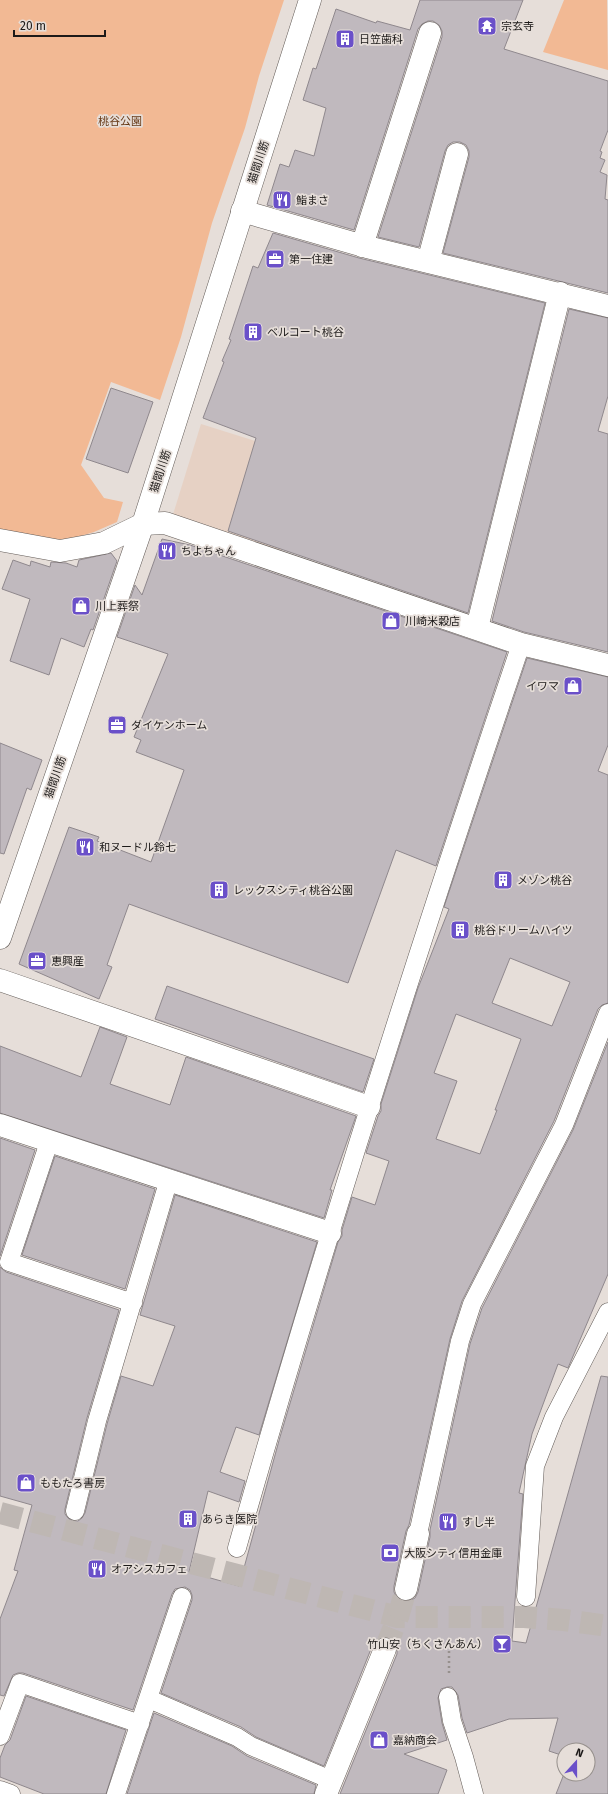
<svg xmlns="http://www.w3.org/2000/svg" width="608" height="1794" viewBox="0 0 608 1794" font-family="'Fira Sans','Noto Sans JP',sans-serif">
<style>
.commercial{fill:#e6d1c4}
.green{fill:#f2b994}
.building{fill:#c0b9be;stroke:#8f888d;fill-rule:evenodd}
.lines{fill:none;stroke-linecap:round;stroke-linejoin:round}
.pedestrian-tunnel{stroke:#beb7b3;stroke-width:22;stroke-dasharray:22 11;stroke-linecap:butt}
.minor-tunnel{stroke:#beb7b3;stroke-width:22;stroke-dasharray:22 11;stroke-linecap:butt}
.service-casing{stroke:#625b57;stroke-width:19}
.minor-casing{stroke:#625b57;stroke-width:23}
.tertiary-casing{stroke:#625b57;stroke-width:23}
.path{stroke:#96908d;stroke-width:2.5;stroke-dasharray:2 3;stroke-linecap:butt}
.service{stroke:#fff;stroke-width:18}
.minor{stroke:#fff;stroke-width:22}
.tertiary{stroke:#fff;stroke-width:22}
.labels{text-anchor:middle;stroke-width:3.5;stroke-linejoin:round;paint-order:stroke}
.poi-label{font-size:11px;fill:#1d1a19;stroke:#e6ded9;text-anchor:start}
.park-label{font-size:11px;fill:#673916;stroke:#e6ded9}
.street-label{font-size:11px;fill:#1d1a19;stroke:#e6ded9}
</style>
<rect width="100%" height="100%" fill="#e6ded9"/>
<!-- commercial -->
<path class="commercial" d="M201,424L310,458L280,554L171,521Z"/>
<!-- green -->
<path class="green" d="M0,0H284L259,76L245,128L212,223L181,337L160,400L111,382L81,465L104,498L123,502L117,522L94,532L64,541L0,533Z
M564,0H607L608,70L543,52Z"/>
<!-- building -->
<path class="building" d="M420,0H523L504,49L608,81V130L600,151L602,152L600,158L605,160L600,172L607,175L605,199L608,200V293L443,253L469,157V151L466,145L460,142H453L448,145L445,151L419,247L378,237L442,37V31L439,25L433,21H428L422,24L418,29L354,230L267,205L280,164L289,167L295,150L314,156L326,108L303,100L313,68L316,69L336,9L376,23L377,21L410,30Z
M273,233L359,258L545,303L468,613L228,531L256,438L203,418L224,362L222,361L231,340L229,339L253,266L258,268Z
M569,309L608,318V396L598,431L608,434V652L524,632L492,621Z
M111,388L153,402L128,473L86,459Z
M162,539L190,545L507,652L436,866L396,850L348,983L129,904L107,965L112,967L99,999L19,964L69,827L99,837L97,841L151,862L184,770L136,752L141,740L134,737L168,654L117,637L135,585L142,595Z
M111,553L117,561L93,630L91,629L84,647L61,638L49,675L10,661L30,599L2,589L13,560L30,566L31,561L50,567L51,562L66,563L77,567L79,560Z
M527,658L608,677V745L598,771L608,775V1003L602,1005L598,1009L554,1121L462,1301L450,1339L409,1525L406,1531L394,1586V1592L397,1598L404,1601H409L415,1598L418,1592L430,1537V1530L470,1344L482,1308L573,1130L608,1042V1274L568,1368L558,1364L532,1434L519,1493L523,1494L512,1641L526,1643L601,1376L608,1377V1794H556L564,1774H588V1750H564V1756L549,1751L558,1718L509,1719L467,1733L462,1718L458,1695L452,1687H447L441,1689L438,1698L442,1723L447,1740L404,1754L447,1770L438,1794H340L397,1654V1648L395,1642L390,1638L384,1637L378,1639L373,1644L324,1766L256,1737L241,1727L161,1693L192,1600V1595L190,1590L185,1587L175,1589L172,1594L133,1710L23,1673H18L13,1675L4,1696L0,1695V1619L18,1571L14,1570L32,1505L0,1496V1267L6,1272L119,1310L87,1418L65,1509V1514L68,1518L72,1521H78L82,1518L85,1513L107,1424L121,1376L153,1386L175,1326L140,1315L175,1195L317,1242L259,1435L236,1427L220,1472L245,1481L239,1502L208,1491L189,1572L239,1586L280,1437L338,1242L342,1236V1230L352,1197L375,1205L389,1161L366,1153L378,1116L381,1111V1104L418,988L449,909L444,907ZM510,958L570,982L552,1026L492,1003ZM456,1014L521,1039L495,1110H497L480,1154L436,1139L457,1081L434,1073Z
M0,743L42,760L31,790L27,788L4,854L0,853Z
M167,986L374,1059L363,1092L155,1019Z
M100,1027L127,1037L110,1084L170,1105L186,1057L356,1116L330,1190H332L324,1218L0,1113V1046L81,1077Z
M0,1138L35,1150L0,1256Z
M55,1156L155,1189L125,1289L22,1255Z
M26,1696L126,1730L106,1794H44L0,1777V1758L5,1745L10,1740Z
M154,1713L232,1746L247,1756L316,1785L314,1794H127Z"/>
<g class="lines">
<!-- pedestrian-tunnel -->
<path class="pedestrian-tunnel" d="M0,1513L398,1617H524L564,1620L608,1626"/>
<!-- minor-tunnel -->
<path class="minor-tunnel" d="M385,1649L398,1617L406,1589"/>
<defs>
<path id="service" d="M49,1142L9,1262L133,1303
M75,1511L97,1421L169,1179
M418,1534L460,1341L472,1304L564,1125L608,1013
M237,1548C323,1244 420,943 521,644
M526,1597L535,1466L554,1417L608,1312
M448,1697L452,1721L464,1757L474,1794
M149,1699L237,1737L251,1746L331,1780
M0,1736L20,1683L140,1724
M0,1790L11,1794
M116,1794L182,1597"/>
<path id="minor" d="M242,211L367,247L608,306
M362,246L430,33
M428,262L457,154
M0,540L60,551L104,543L143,524L165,523L521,644L608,665
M477,628L560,293
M0,980L369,1107
M0,1125L330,1233
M406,1589L418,1534
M326,1794L385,1649"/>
<path id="tertiary" d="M0,938L143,524L310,0"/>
</defs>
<!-- service casing -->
<use href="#service" class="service-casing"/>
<!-- minor casing -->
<use href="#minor" class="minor-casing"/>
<!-- tertiary casing -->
<use href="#tertiary" class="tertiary-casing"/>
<!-- path -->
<path class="path" d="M449,1673V1638"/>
<!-- service -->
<use href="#service" class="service"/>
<!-- minor -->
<use href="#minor" class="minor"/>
<!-- tertiary -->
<use href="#tertiary" class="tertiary"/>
</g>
<!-- icons -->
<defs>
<symbol id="temple-square" viewBox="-11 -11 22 22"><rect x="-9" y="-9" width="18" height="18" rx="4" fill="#6a50c9" stroke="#e6ded9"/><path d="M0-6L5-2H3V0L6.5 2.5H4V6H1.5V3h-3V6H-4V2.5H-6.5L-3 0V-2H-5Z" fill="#fff"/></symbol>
<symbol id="building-square" viewBox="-11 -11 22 22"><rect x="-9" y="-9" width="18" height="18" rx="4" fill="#6a50c9" stroke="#e6ded9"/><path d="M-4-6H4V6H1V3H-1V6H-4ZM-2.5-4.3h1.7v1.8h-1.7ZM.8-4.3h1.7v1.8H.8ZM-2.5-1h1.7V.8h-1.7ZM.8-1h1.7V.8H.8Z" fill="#fff"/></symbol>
<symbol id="restaurant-square" viewBox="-11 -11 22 22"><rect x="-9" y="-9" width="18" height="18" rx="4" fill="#6a50c9" stroke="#e6ded9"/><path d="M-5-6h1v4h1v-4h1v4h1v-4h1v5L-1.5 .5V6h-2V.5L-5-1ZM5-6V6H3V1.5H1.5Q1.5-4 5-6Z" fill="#fff"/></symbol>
<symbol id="office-square" viewBox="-11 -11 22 22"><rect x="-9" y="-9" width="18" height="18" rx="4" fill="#6a50c9" stroke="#e6ded9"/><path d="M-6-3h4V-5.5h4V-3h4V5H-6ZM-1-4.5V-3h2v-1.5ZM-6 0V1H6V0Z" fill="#fff"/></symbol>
<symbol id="shop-square" viewBox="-11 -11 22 22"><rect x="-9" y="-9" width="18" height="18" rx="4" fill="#6a50c9" stroke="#e6ded9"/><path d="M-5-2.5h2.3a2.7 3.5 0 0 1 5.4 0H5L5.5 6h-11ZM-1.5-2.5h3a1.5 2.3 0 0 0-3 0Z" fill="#fff"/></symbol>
<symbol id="bank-square" viewBox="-11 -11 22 22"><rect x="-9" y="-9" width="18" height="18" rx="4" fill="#6a50c9" stroke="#e6ded9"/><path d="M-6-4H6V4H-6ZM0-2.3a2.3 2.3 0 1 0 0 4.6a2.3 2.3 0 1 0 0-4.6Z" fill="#fff"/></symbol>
<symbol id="bar-square" viewBox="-11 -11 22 22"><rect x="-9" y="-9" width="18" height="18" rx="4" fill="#6a50c9" stroke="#e6ded9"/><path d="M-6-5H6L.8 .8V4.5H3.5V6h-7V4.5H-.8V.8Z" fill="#fff"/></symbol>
</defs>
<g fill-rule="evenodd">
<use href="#temple-square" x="476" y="15" width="22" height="22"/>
<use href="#building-square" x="334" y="28" width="22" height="22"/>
<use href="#restaurant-square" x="271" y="189" width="22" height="22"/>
<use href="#office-square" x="264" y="248" width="22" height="22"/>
<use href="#building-square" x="242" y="321" width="22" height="22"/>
<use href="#restaurant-square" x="156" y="540" width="22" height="22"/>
<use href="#shop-square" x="70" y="595" width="22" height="22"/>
<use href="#shop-square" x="380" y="610" width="22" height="22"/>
<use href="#shop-square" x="562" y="675" width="22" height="22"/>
<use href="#office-square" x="106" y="714" width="22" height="22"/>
<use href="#restaurant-square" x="74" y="836" width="22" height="22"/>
<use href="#building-square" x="492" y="869" width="22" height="22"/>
<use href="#building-square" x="208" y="879" width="22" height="22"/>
<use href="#building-square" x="449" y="919" width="22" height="22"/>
<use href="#office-square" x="26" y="950" width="22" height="22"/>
<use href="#shop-square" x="15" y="1472" width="22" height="22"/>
<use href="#building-square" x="177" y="1508" width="22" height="22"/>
<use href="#restaurant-square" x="437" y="1511" width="22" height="22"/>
<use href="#bank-square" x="379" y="1542" width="22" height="22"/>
<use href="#restaurant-square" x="86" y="1558" width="22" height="22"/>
<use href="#bar-square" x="491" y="1633" width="22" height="22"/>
<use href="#shop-square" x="368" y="1729" width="22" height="22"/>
</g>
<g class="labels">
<!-- poi labels -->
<g class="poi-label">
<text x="501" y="30">宗玄寺</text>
<text x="359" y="43">日笠歯科</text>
<text x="296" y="204">鮨まさ</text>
<text x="289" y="263">第一住建</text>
<text x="267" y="336">ベルコート桃谷</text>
<text x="181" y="555">ちよちゃん</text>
<text x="95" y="610">川上葬祭</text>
<text x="405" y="625">川崎米穀店</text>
<text x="559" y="690" text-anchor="end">イワマ</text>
<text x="131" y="729">ダイケンホーム</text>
<text x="99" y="851">和ヌードル鈴七</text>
<text x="517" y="884">メゾン桃谷</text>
<text x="233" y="894">レックスシティ桃谷公園</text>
<text x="474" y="934">桃谷ドリームハイツ</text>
<text x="51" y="965">恵興産</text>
<text x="40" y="1487">ももたろ書房</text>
<text x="202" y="1523">あらき医院</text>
<text x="462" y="1526">すし半</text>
<text x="404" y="1557">大阪シティ信用金庫</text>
<text x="111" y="1573">オアシスカフェ</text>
<text x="488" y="1648" text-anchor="end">竹山安（ちくさんあん）</text>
<text x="393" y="1744">嘉納商会</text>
</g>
<!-- park labels -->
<g class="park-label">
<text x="120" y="125">桃谷公園</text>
</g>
<!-- street labels -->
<g class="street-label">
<text transform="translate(258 162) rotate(-72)" y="4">猫間川筋</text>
<text transform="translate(160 471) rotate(-72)" y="4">猫間川筋</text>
<text transform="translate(55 777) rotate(-71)" y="4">猫間川筋</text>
</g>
</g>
<!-- north arrow -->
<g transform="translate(576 1762) rotate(21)"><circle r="19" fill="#e6ded9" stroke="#96908c"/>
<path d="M0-3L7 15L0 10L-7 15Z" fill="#6a50c9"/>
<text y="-6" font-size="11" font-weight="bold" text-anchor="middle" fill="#1d1a19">N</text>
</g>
<!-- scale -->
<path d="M14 30v6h91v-6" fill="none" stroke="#1d1a19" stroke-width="2"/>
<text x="20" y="30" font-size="12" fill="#1d1a19" stroke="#e6ded9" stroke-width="3" paint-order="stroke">20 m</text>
</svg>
